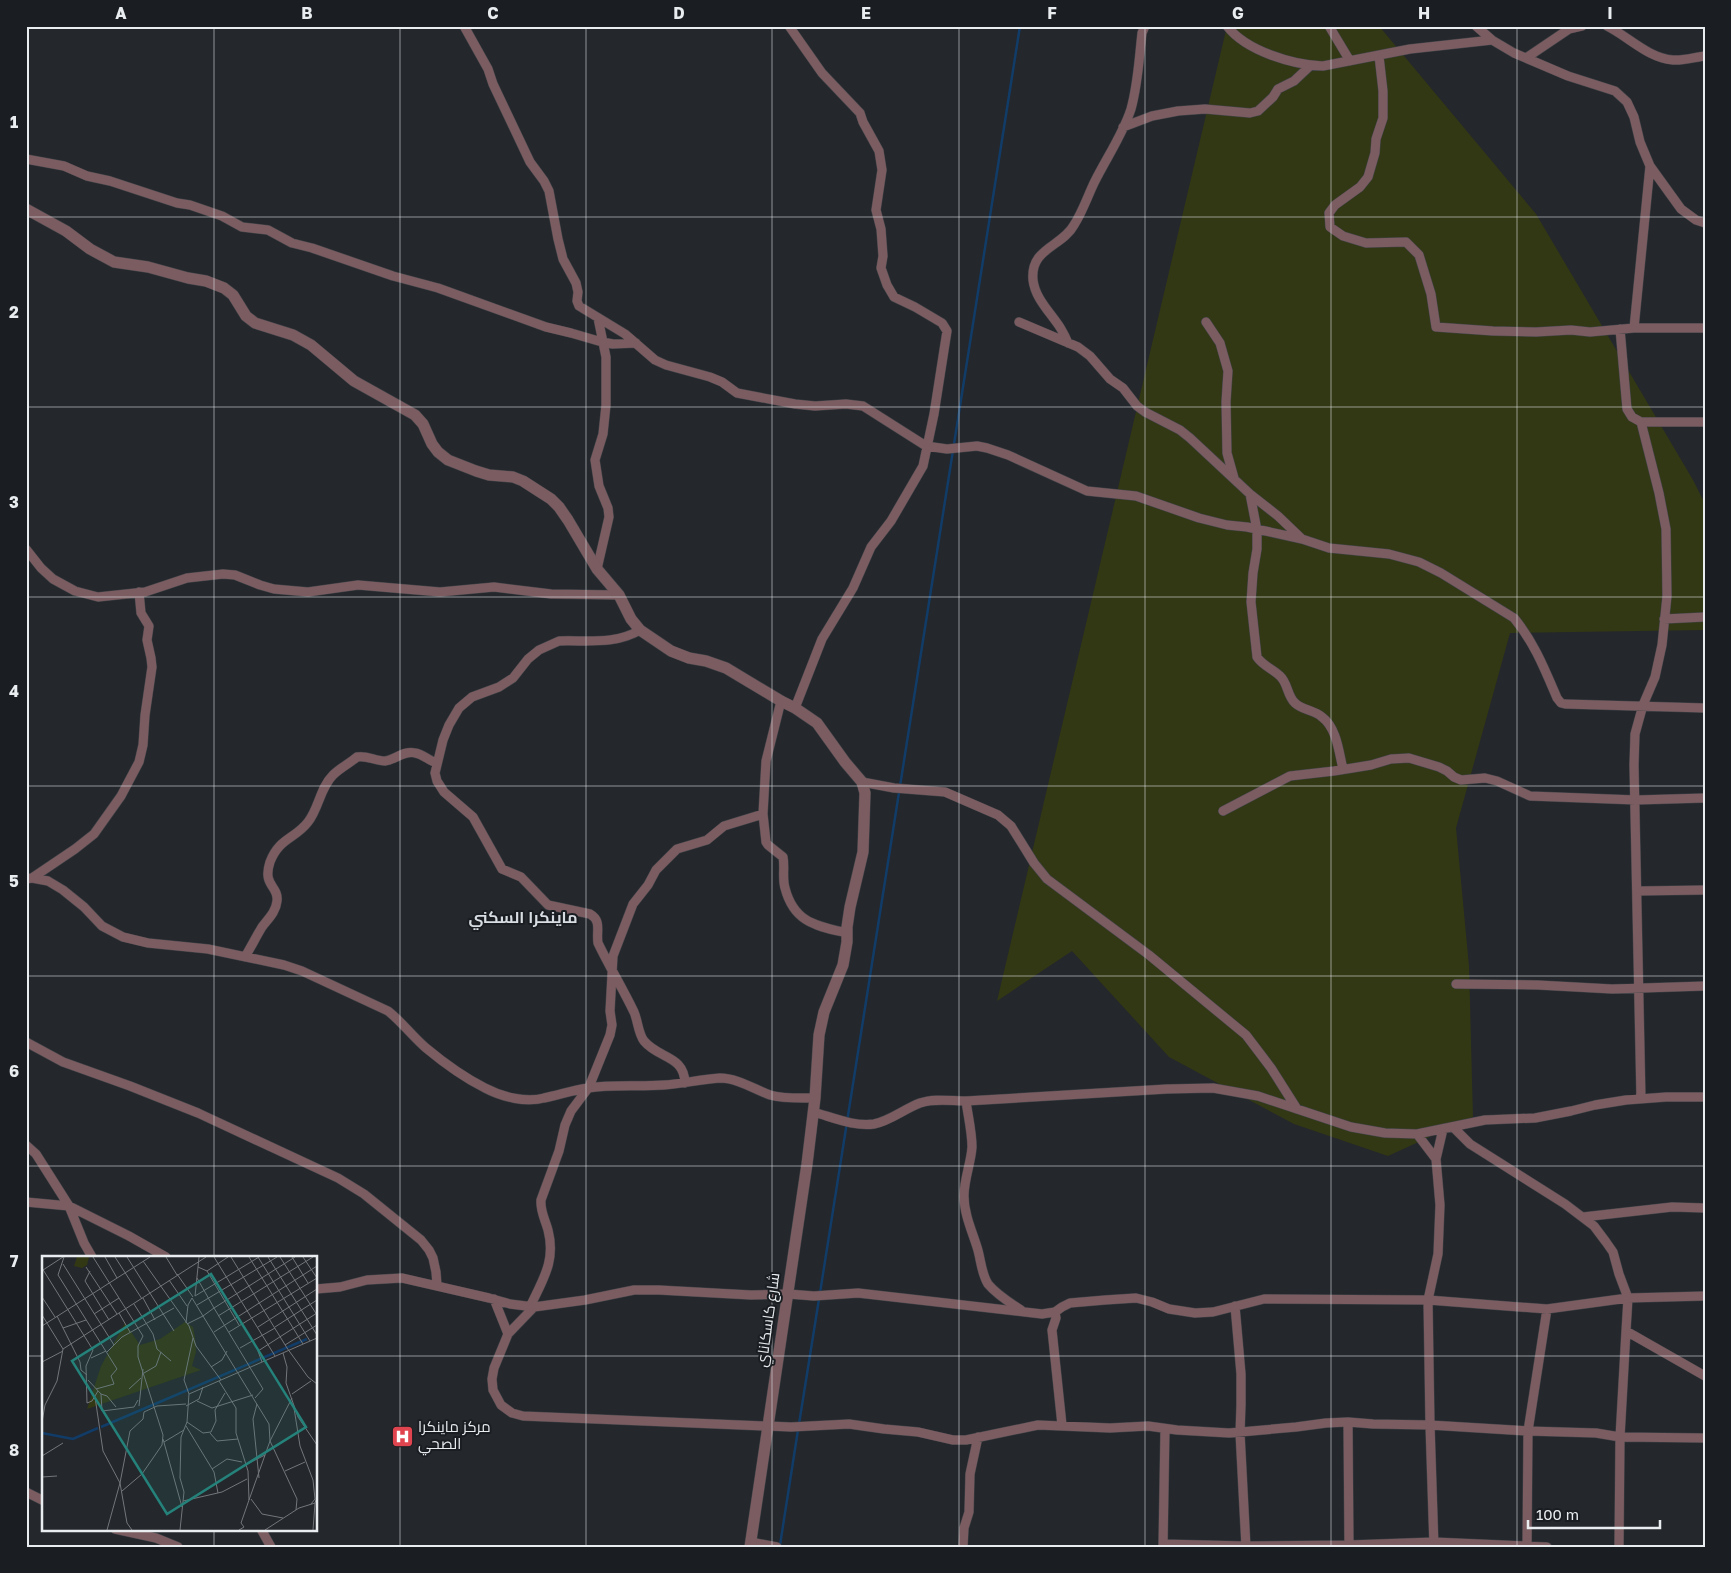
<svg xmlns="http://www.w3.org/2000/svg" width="1731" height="1573" viewBox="0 0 1731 1573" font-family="'Golos Text',Cairo,sans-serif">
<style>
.green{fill:#323814}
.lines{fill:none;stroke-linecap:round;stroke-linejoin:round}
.stream{stroke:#113c68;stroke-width:2.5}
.minor-casing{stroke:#404347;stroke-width:10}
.tertiary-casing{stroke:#404347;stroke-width:12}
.minor{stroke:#7a5c61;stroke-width:9}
.tertiary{stroke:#7a5c61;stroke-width:11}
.grid{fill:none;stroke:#eaedf0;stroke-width:1;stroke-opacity:0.55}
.labels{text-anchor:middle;stroke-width:4;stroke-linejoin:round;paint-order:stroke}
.street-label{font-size:15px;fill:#eaedf0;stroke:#1a1e22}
.poi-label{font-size:15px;fill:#eaedf0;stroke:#1a1e22;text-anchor:start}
.neighbourhood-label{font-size:16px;font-weight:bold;fill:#d8dde3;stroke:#1a1e22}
.inset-river{fill:none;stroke:#113c68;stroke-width:2.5}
.inset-road{fill:none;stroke:#73767a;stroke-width:1}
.view{fill:#25827b;fill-opacity:0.15;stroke:#25827b;stroke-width:2.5}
.inset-edge{fill:none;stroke:#eaedf0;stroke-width:2.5}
.neatline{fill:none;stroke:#eaedf0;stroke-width:2}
.grid-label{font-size:16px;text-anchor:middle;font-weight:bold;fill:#eaedf0}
</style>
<rect width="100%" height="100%" fill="#24272c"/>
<!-- green -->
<path class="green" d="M1227,26H1379L1536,214L1693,480L1705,504V630L1510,633L1456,828L1469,966L1473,1117L1388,1156L1294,1124L1169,1057L1072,951L997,1001Z"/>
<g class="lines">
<!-- stream -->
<path class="stream" d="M820,1293L1020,26
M799,1424L819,1299
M780,1545L798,1430"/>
<defs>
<path id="minor" d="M464,26L488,69L493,84L530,162L544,181L549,191L558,239L563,259L576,283L578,292L577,301L579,306L625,334L655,360L666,365L710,377L722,382L737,393L795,404L815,406L846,404L863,406L926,446L947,449L977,446L987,448L1008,455L1087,491L1136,496L1199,518L1227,525L1247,527L1302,539L1329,548L1389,554L1419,562L1441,573L1514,618C1534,642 1545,670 1557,698L1561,703L1565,704L1705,708
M789,26L822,73L860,113L863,122L879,151L882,170L876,210L881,229L883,256L881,268L887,285L894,297L915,307L942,323L947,331L934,414L923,466L891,521L871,547L853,588L822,639L795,708
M1227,26C1246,51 1293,65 1323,66L1410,49L1492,40
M1329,26L1350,61
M1476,26L1492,40L1514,53L1568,76L1615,91L1627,102L1634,117L1640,142L1650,166L1681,209L1696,220L1705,223
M1607,26C1629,37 1648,58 1673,60C1683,61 1695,57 1705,56
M1379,56L1383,91V118L1376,139L1375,153L1368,177L1360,187L1335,205L1329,213L1330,227L1343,236L1366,243L1406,242L1419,255L1431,294L1436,327L1493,331L1536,332L1571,330L1590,332L1634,328H1705
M1526,58L1569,29L1582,26
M1123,127L1152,116L1178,111L1205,109L1250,113L1258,111L1273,97L1278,89L1294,81L1311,65
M26,159L64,166L87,176L110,181L177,203L190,205L222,216L242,227L268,230L292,243L312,248L393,276L438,288L546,327L571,333L602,342L613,344L636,343
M1019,322L1078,347L1090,356L1110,379L1123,388L1137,406L1145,412L1180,430L1190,438L1250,494L1278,516L1302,539
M1206,322L1220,343L1228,371L1226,402L1227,453L1234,478
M1634,328L1650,166
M1620,329L1627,409L1632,417L1641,422H1705
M1068,343C1066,338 1064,334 1061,329C1052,314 1035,299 1033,280C1030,248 1062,247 1074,225C1083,211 1088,195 1095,181C1107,157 1123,134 1131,109C1138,84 1139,59 1142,33L1145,26
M1641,422L1659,493L1666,529L1667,596L1662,645L1655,677L1643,705L1635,734L1634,765L1641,1099
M1250,494L1257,530V549L1253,573L1251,602L1257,657C1263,666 1273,669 1280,676C1288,683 1287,696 1295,703C1302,710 1314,710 1322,717C1337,728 1339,753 1343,769
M26,549L41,568L53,579L75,591L98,597L145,592L187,578L223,574L235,575L260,585L274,589L308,592L358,585L440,592L494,587L551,594L619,595
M597,569L609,517L608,508L599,486L595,460L603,434L606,405V357L598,318
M1664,619L1705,617
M640,630C615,645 587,640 559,641L539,650L528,659L513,678L499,687L472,697L459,708L449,725L443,740L435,773L437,781L444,792L473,817L502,869L521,877L548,905L590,914C602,921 596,931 598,943C609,966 623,989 634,1012C638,1021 638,1033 644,1041C659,1059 684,1055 685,1083
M781,701L766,761L763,814L766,842L768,845L783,857C785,867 782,878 785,888C794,923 817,926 847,933
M862,782L894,788L945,792L998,815L1011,826L1034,863L1047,879L1149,955L1246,1035L1271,1068L1297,1109
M1223,811L1290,776L1334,771L1371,765L1391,759L1409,758L1439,767L1447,771L1454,777L1461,780L1485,778L1497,781L1530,796L1636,800L1705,798
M32,878L75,849L94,834L121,796L139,762L143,745L145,715L152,667L151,658L147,640L149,626L141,613L139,592
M26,879L32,878L48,881L63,890L84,907L102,926L123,937L148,943L208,949L284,965L302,971L388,1011C402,1022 412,1036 426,1048C444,1063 465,1078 485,1088C502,1097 526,1103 544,1098C559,1095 573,1090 588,1088C613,1084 639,1087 664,1085C682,1084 701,1079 720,1078C737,1078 754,1089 770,1095C784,1099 800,1098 815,1098
M1638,891L1705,890
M245,957C251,947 256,937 262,927C268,919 276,912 277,901C279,886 262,886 270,862C279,838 295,839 308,822C319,808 320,788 333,775C340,768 350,763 357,757C367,755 375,761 385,761C395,760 404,750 415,753C423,754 429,761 437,763
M1456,984L1538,985L1612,989L1705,986
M26,1042L63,1062L130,1086L198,1113L338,1178L364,1194L421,1240L429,1250L433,1258L436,1272L437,1285
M966,1101C968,1116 972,1132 972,1147C971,1163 964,1179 964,1196C964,1214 972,1231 977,1247C981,1259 981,1273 988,1284C997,1295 1009,1302 1021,1310
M813,1112C832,1117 854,1127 874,1124C890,1121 904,1109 920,1103C934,1098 951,1101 966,1101L1167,1089L1213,1088L1258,1096L1351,1127L1385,1133L1417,1134L1485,1120L1535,1118L1571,1111L1595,1105L1626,1100L1666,1097H1705
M1453,1127L1470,1144L1565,1204L1594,1226L1606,1242L1613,1252L1619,1274L1628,1298L1547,1309L1428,1300L1430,1425L1528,1431L1596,1433L1620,1437L1705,1438
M1417,1134L1436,1159
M26,1145L36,1154L69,1206L129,1236L166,1257
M26,1202L69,1206L84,1243L92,1257
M1583,1217L1672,1207L1705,1208
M316,1289L340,1287L367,1280L402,1278L489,1298L510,1304L534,1307L585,1300L634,1290H659L751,1295L788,1294L814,1296L858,1293L1042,1314L1055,1312L1062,1307L1070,1303L1105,1300L1136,1298L1152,1302L1169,1309L1195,1313L1213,1312L1264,1299L1428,1300L1438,1254L1440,1205L1436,1159L1443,1129
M494,1299L508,1334
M1235,1306L1241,1374V1405L1240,1433L1246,1547
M530,1307C543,1279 556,1261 548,1230C545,1219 540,1211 541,1200L559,1151L565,1125L571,1111L589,1087L610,1035L612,1025L610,1011L613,956L633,904L648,885L656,870L677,849L707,840L724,826L763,814
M534,1307L508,1334L494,1368L492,1379L493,1390L501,1405L512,1413L523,1416L791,1427L849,1424L884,1429L918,1432L953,1440H966L1038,1425L1110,1428L1148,1426L1177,1430L1229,1433L1296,1427L1326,1423L1348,1422L1373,1424L1430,1425L1434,1547
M1055,1312L1056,1318L1052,1330L1062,1425
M1626,1331L1628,1298L1705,1296
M1348,1422L1349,1547
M26,1492L44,1501
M115,1529L156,1538L178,1547
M261,1529L271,1547
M751,1542L777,1547
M1163,1544L1246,1546L1349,1545L1434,1542L1547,1547
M963,1547L964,1528L969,1512L970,1474L978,1437
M1163,1547L1165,1429
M1527,1547L1528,1431L1547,1309
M1619,1547L1620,1437L1626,1331L1705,1376"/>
<path id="tertiary" d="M26,209L66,231L90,249L114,262L148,267L188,278L206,281L224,288L233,295L246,316L255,323L293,335L311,345L354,381L415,415L423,424L432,444L438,452L448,460L476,471L489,475L513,477L523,481L551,499L559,507L568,520L597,569L619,595L631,619L640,630L671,651L689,658L706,661L726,668L781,701L795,708L817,723L845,762L862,782L865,793L863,852L850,907L847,927V942L843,965L824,1012L819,1035L815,1098L807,1164L750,1547"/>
</defs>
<!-- minor casing -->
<use href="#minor" class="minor-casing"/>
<!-- tertiary casing -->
<use href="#tertiary" class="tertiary-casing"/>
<!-- minor -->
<use href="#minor" class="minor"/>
<!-- tertiary -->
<use href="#tertiary" class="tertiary"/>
</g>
<!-- grid -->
<path class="grid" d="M214,26V1257M400,26V1547M586,26V1547M772,26V1547M959,26V1547M1145,26V1547M1331,26V1547M1517,26V1547M26,217H1705M26,407H1705M26,597H1705M26,786H1705M26,976H1705M26,1166H1705M26,1356H44M316,1356H1705M214,1529V1547"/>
<!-- icons -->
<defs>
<symbol id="hospital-square" viewBox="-11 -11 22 22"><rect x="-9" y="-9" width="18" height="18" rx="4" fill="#e0444e" stroke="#1a1e22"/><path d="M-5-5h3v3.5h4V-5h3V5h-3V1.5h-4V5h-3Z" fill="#fff"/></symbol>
</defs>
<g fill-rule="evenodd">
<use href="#hospital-square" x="390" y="1424" width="25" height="25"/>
</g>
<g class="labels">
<!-- street labels -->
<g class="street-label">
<text transform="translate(768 1320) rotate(-82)" y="5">شارع كاسكاناي</text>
</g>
<!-- poi labels -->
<g class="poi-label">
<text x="418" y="1432">مركز ماينكرا<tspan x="418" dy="17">الصحي</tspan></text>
</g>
<!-- neighbourhood labels -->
<g class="neighbourhood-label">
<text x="523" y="923">ماينكرا السكني</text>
</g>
</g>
<!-- overview -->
<g transform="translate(42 1256)">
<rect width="275" height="275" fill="#24272c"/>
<path d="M35,1H47L45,9L40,12L32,10ZM143,66L151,71L153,81L154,96L150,110L159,114L45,153L59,110L83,67L98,89L118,83Z" fill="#323814"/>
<path class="inset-river" d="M59,171L265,83M0,177L31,183L56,172"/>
<path class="inset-road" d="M22,1L16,19L75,113L69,120L72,128L54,133M51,1L101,80L96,90V101L121,179L120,189L100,218L80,235M63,1L75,22M73,1L100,43M85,1L132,75M124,1L135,19M157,1L156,11L165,15L197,69M172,1L233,100M189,1L245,92L266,121L275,128M207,1L261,88M216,1L268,85M226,1L275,79M238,1L275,59M250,1L266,27M261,1L275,22M101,5L147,70L154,90L179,124M21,8L72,89M44,11L75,58M156,11L153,40L217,1M0,12L51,94L44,110L45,147L50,145L56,135M1,14L21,1M48,15L43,25L67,64M165,15L186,1M135,18L151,41M127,24L145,50M0,41L13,61M101,42L113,64M92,48L111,78L115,93L129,105M155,49L235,1M77,57L88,76M52,58L77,42M0,59L21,93L15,125L3,149L0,166M15,60L38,106L39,114L45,119M176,60L271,1M144,67L146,49L150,42L161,60L172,52L155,22M145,68L161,60L227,168L228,185L207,244M0,70L108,1M216,71L275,33M233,71L275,44M21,72L44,64M172,76L275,10M187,76L275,22M243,89L275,69M198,92L233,72M21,93L164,1M65,96L80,81L132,52M241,97L245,111L244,127L256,161L275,189M49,102L64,95M0,106L21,95M220,106L216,95L275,57M169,111L180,104L185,95M102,117L114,110L119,96M46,124L59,138L60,155L92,151L96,144M177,125L194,152V177L206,215L207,244L199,267L202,271L197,274M87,133L99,122M59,138L65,140L74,151M147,138L142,124L151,82M250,138L269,125M53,141L61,195L78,227L65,274M213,142L221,133L172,52L253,1M250,142L228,185L255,243L254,254M155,145L170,152L211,139M215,148L211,163L217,222M97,150L101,113M144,150L157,143L161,131M252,152L258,190L271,224L273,243L269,248M145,166L161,177L169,176L174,165L173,154L183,137M144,170L172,216L176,237M168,177L175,185L196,183M121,183L140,251M122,186L142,174M0,200L21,187M203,209L223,199M170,213L185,203L200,206M243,215L263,206M0,221L15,220M209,243L220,258L241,262M141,245L180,236L205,223M90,274L85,267L78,227L88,175L101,163L102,156L115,150L144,148M138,274L142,236L138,222L139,181L145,166L147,138L275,82M223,274L257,252L273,247L275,241M271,274L273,247"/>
<path class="view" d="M169,18L264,171L125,258L30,105Z"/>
<rect width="275" height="275" class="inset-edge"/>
</g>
<!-- border -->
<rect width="1731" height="1573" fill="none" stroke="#1a1e22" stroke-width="55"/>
<!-- scale -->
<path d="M1528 1520v8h132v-8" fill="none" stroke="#eaedf0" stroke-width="2.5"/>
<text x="1536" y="1520" font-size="15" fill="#eaedf0" stroke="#1a1e22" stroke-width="4" paint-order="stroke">100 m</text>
<rect x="28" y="28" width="1676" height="1518" class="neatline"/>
<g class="grid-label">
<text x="121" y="19">A</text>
<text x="307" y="19">B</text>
<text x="493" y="19">C</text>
<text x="679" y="19">D</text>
<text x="866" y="19">E</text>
<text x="1052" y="19">F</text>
<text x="1238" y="19">G</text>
<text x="1424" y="19">H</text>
<text x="1610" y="19">I</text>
<text x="14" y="128">1</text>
<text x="14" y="318">2</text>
<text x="14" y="508">3</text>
<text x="14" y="697">4</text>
<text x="14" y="887">5</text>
<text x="14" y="1077">6</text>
<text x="14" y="1267">7</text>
<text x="14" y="1456">8</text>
</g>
</svg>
